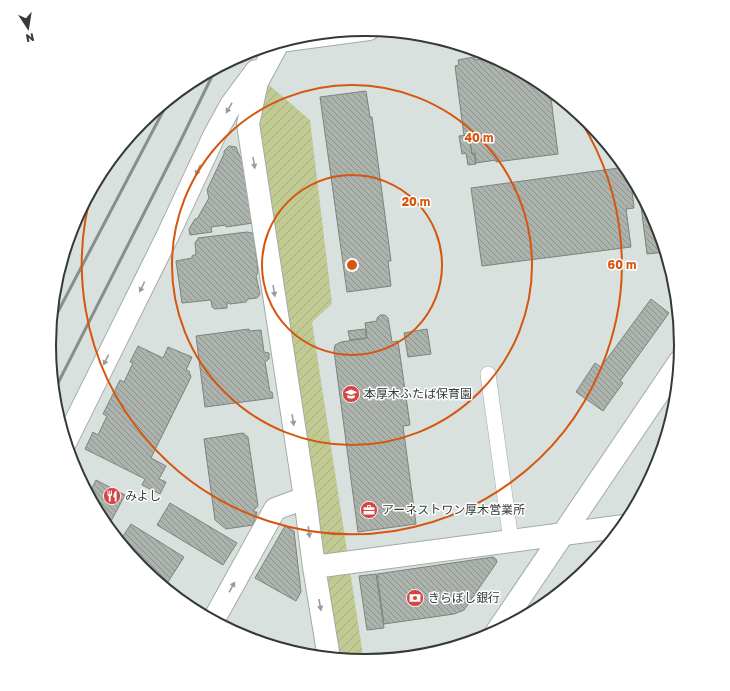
<svg xmlns="http://www.w3.org/2000/svg" width="730" height="691" viewBox="0 0 730 691" font-family="'Golos Text','Noto Sans JP',sans-serif">
<style>
.garden{fill:url(#garden-furrows)}
.building{fill:url(#building-back-hatch);stroke:#7d837d}
.lines{fill:none;stroke-linecap:round;stroke-linejoin:round}
.service-casing{stroke:#a3aba8;stroke-width:16}
.minor-casing{stroke:#a3aba8;stroke-width:24}
.tertiary-casing{stroke:#a3aba8;stroke-width:24}
.service{stroke:#fff;stroke-width:15}
.minor{stroke:#fff;stroke-width:22}
.tertiary{stroke:#fff;stroke-width:22}
.rail{stroke:#878e8c;stroke-width:3}
.oneway{fill:#9a9c9c}
.ring{fill:none;stroke:#d65610;stroke-width:2}
.labels{text-anchor:middle;stroke-width:3;stroke-linejoin:round;paint-order:stroke}
.poi-label{font-size:12px;fill:#353938;stroke:#fff;text-anchor:start}
.rim{fill:none;stroke:#353938;stroke-width:2}
.centre{fill:#d65610;stroke:#fff;stroke-width:2}
.ring-label{font-size:12px;text-anchor:middle;font-weight:bold;fill:#d65610;stroke:#fff;stroke-width:3;stroke-linejoin:round;paint-order:stroke}
</style>
<defs>
<pattern id="garden-furrows" width="10" height="10" patternUnits="userSpaceOnUse"><rect width="10" height="10" fill="#c1ca92"/><path d="M-1 1l2-2M0 10L10 0M9 11l2-2" fill="none" stroke="#a6ae7f"/></pattern>
<pattern id="building-back-hatch" width="6" height="6" patternUnits="userSpaceOnUse"><rect width="6" height="6" fill="#acb2ac"/><path d="M-1 5l2 2M0 0l6 6M5-1l2 2" fill="none" stroke="#8d928d"/></pattern>
</defs>
<rect width="100%" height="100%" fill="#d8e1de"/>
<!-- garden -->
<path class="garden" d="M269,85L310,120L332,304L312,322L364,662L335,659L257,112Z"/>
<!-- building -->
<path class="building" d="M474,57L475,60L494,57L541,82L550,90L558,154L496,162V160L476,163L475,153L472,154L469,135L464,136L455,66L459,65L458,60Z
M366,91L370,117H372L391,261H388L391,286L347,292L320,97Z
M594,128L603,139L596,140Z
M469,135L472,154H474L476,164L468,165L466,153L462,154L459,136Z
M229,146L236,147L240,157L244,156L253,223L226,227V225L211,227L212,232L190,235L189,229L195,219H197L209,198L207,190L224,154V151Z
M626,167L630,172L634,208L626,209L631,247L482,266L471,188Z
M639,190L657,225L666,252L647,254Z
M247,232L252,233L254,235L258,272L256,276L260,294L257,298L248,299L246,302L230,304L227,302V308L215,309L212,307L211,300L182,303L176,261L192,258V256L196,254L195,243L197,240H198V238Z
M651,299L669,313L620,381L623,383L603,411L576,392L595,363L601,367Z
M380,315H385L388,318L392,342L398,341L410,425L403,426L416,524L358,532L334,351L335,345L341,342L367,338L365,323L377,321V318Z
M249,329V331L261,330L264,352L269,353V359L265,362L270,392H272L273,398L205,407L196,336Z
M365,329L367,338L350,340L348,331Z
M427,329L431,354L408,357L404,333Z
M138,346L163,358L168,347L192,357L186,370L189,371L191,377L151,458L166,466L159,479L166,482L160,494L142,485L145,479L85,449L93,432L98,435L107,416L103,414L120,380L124,382L133,363L130,362Z
M243,433L248,437L258,506L254,510V512H257L253,525L226,529L215,520L204,439Z
M96,480L125,495L109,525L102,521L85,489L90,492Z
M170,503L237,543L223,565L157,525Z
M131,524L184,557L164,588L141,569L113,534L121,539Z
M285,526L294,531L301,592L296,601L255,578Z
M493,557L496,559L497,562L464,610L454,614L384,624L377,574Z
M376,574L384,628L367,630L359,576Z"/>
<g class="lines">
<defs>
<path id="service" d="M488,374L511,541"/>
<path id="minor" d="M278,43L257,82L248,124L305,498L314,567L329,658
M65,443L167,237L215,134L231,105L256,71
M314,567L624,526
M213,621L275,509L305,498"/>
<path id="tertiary" d="M287,40L369,29
M496,633L680,361"/>
</defs>
<!-- service casing -->
<use href="#service" class="service-casing"/>
<!-- minor casing -->
<use href="#minor" class="minor-casing"/>
<!-- tertiary casing -->
<use href="#tertiary" class="tertiary-casing"/>
<!-- service -->
<use href="#service" class="service"/>
<!-- minor -->
<use href="#minor" class="minor"/>
<!-- tertiary -->
<use href="#tertiary" class="tertiary"/>
<!-- rail -->
<path class="rail" d="M51,325L170,98
M53,393L178,146L216,68"/>
</g>
<!-- one-way arrows -->
<defs><path id="oneway-solid" d="M-6-.8H1V-3.2L6.5 0L1 3.2V.8H-6Z"/></defs>
<g class="oneway">
<use href="#oneway-solid" transform="translate(229 108) rotate(120)"/>
<use href="#oneway-solid" transform="translate(254 163) rotate(81)"/>
<use href="#oneway-solid" transform="translate(198 170) rotate(115)"/>
<use href="#oneway-solid" transform="translate(142 287) rotate(116)"/>
<use href="#oneway-solid" transform="translate(274 291) rotate(81)"/>
<use href="#oneway-solid" transform="translate(106 360) rotate(116)"/>
<use href="#oneway-solid" transform="translate(293 420) rotate(81)"/>
<use href="#oneway-solid" transform="translate(309 532) rotate(83)"/>
<use href="#oneway-solid" transform="translate(232 587) rotate(-61)"/>
<use href="#oneway-solid" transform="translate(320 605) rotate(80)"/>
</g>
<!-- distance rings -->
<g class="ring">
<circle cx="352" cy="265" r="90"/>
<circle cx="352" cy="265" r="180"/>
<path d="M572 108A270 270 0 1 1 94 184"/>
</g>
<!-- icons -->
<defs>
<symbol id="school-disc" viewBox="-11 -11 22 22"><circle r="9.5" fill="#d54643" stroke="#fff"/><path d="M0-5L7-2L0 1L-7-2ZM-4 1L0 2.5L4 1V4Q0 6-4 4Z" fill="#fff"/></symbol>
<symbol id="restaurant-disc" viewBox="-11 -11 22 22"><circle r="9.5" fill="#d54643" stroke="#fff"/><path d="M-5-6h1v4h1v-4h1v4h1v-4h1v5L-1.5 .5V6h-2V.5L-5-1ZM5-6V6H3V1.5H1.5Q1.5-4 5-6Z" fill="#fff"/></symbol>
<symbol id="office-disc" viewBox="-11 -11 22 22"><circle r="9.5" fill="#d54643" stroke="#fff"/><path d="M-6-3h4V-5.5h4V-3h4V5H-6ZM-1-4.5V-3h2v-1.5ZM-6 0V1H6V0Z" fill="#fff"/></symbol>
<symbol id="bank-disc" viewBox="-11 -11 22 22"><circle r="9.5" fill="#d54643" stroke="#fff"/><path d="M-6-4H6V4H-6ZM0-2.3a2.3 2.3 0 1 0 0 4.6a2.3 2.3 0 1 0 0-4.6Z" fill="#fff"/></symbol>
</defs>
<g fill-rule="evenodd">
<use href="#school-disc" x="341" y="384" width="20" height="20"/>
<use href="#restaurant-disc" x="102" y="486" width="20" height="20"/>
<use href="#office-disc" x="359" y="500" width="20" height="20"/>
<use href="#bank-disc" x="405" y="588" width="20" height="20"/>
</g>
<g class="labels">
<!-- poi labels -->
<g class="poi-label">
<text x="364" y="398">本厚木ふたば保育園</text>
<text x="125" y="500">みよし</text>
<text x="382" y="514">アーネストワン厚木営業所</text>
<text x="428" y="602">きらぼし銀行</text>
</g>
</g>
<!-- crop -->
<path d="M0 0H730V691H0ZM56 345a309 309 0 1 1 618 0a309 309 0 1 1-618 0Z" fill="#fff" fill-rule="evenodd"/>
<path class="rim" d="M56 345a309 309 0 1 1 618 0a309 309 0 1 1-618 0Z"/>
<circle cx="352" cy="265" r="6" class="centre"/>
<g class="ring-label">
<text x="479" y="142">40 m</text>
<text x="416" y="206">20 m</text>
<text x="622" y="269">60 m</text>
</g>
<!-- north arrow -->
<g transform="translate(28 28) rotate(168)" stroke="#ffffff" stroke-width="3" paint-order="stroke">
<path d="M0-3L7 15L0 10L-7 15Z" fill="#353938"/>
<text y="-6" font-size="11" font-weight="bold" text-anchor="middle" fill="#353938">N</text>
</g>
</svg>
